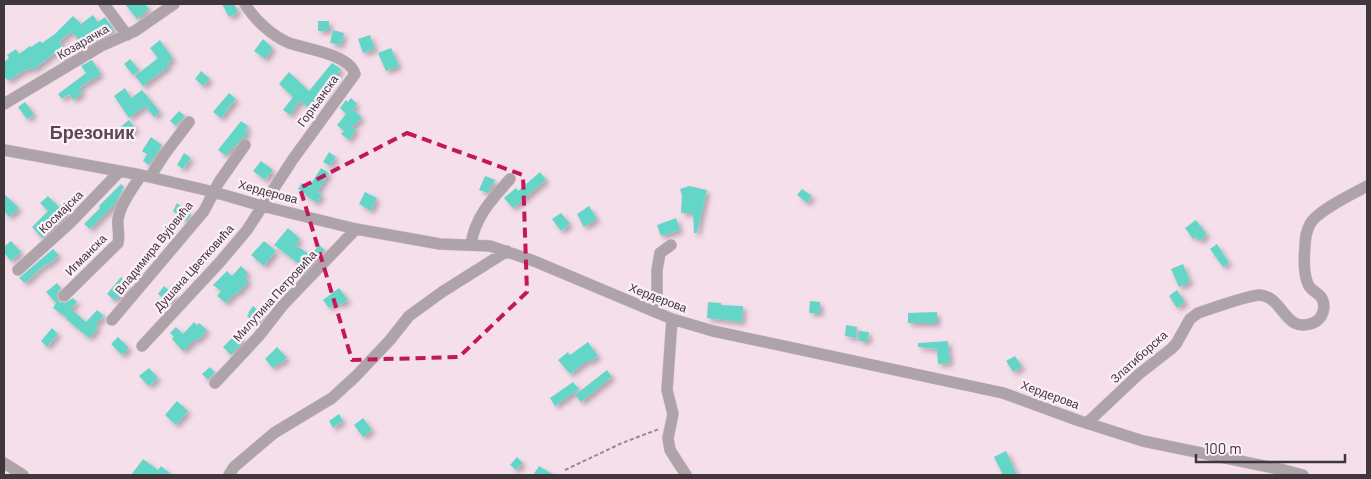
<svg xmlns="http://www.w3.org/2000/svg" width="1371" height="479" viewBox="0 0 1371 479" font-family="Barlow,sans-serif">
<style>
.building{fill:#64d6c7;filter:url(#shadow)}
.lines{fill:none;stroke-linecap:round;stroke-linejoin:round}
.minor-casing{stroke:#d1bdc8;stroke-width:12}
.path{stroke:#998a92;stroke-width:2;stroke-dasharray:4 2.5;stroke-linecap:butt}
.minor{stroke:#ada3a8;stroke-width:11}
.marked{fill:none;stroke:#c2185b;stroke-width:4;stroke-dasharray:10 6;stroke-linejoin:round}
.labels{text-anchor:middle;stroke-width:4.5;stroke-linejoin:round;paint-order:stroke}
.street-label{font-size:12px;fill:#3f373c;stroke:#fdeff7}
.district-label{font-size:18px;font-weight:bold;fill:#594751;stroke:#fdeff7}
</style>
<defs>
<filter id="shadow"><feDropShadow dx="3.5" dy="3.5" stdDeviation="2.5" flood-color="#0004"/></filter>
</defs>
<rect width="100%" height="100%" fill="#f5dfeb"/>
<!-- building -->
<path class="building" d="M125,4H145L149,9L137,19Z
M222,4H234L238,12L229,17Z
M93,15L98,22L105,17L114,30L86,46L71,32L59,42L69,56L62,61L56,52L33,70L31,68L27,71L26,69L8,81L4,76V62L9,58L7,55L16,49L19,54L30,46L31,47L40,41L42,43L55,34L73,16L81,24Z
M318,21H329V31H318Z
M333,30L344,33L341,45L330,43Z
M370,35L375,49L363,53L358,39Z
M263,39L273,48L265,59L254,51Z
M160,40L173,59L167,64L169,66L143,86L135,76L158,58L150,48Z
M391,48L399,66L386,71L378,53Z
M130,59L139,70L133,75L124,64Z
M92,60L101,74L79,88L83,92L73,100L69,94L62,99L58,94L86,73L81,66Z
M332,63L341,69L319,100L316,97L308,107L300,101L290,115L283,110L293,97L279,84L289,72L309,91Z
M201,71L210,79L203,86L195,79Z
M125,88L131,98L142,90L160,112L154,117L145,106L129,118L114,96Z
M229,93L236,99L221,118L213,112Z
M351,98L357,104L353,109L362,118L352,127L356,130L349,140L341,134L344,131L337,125L346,114L340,108L346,100L348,102Z
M25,102L34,114L27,119L18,107Z
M179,111L185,116L176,126L170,121Z
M129,120L136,129L126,137L119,128Z
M241,121L248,126L245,130L248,132L235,147L233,146L226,156L218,150Z
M151,137L162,145L149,165L143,161L147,154L142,151Z
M329,152L336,157L330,166L323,162Z
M184,153L191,158L183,169L177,165Z
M261,161L273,170L265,180L253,171Z
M321,168L329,173L317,192L322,194L317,203L305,195L306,194L298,189L302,183L309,187Z
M540,172L546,180L513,208L504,198L516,188L518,191Z
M485,176L495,180L488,193L479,190Z
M121,184L124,187L115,204L90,229L84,224L100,208L99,206Z
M689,186L707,190L697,233H694L693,213H681L682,195L680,189Z
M802,189L812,196L807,203L797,195Z
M365,192L377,198L371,211L359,204Z
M4,194L19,208L9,217L4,211Z
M48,196L59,207L62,205L69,213L42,238L32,227L48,211L40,203Z
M177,203L191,215L186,221L173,211Z
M589,206L597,219L584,227L577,214Z
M561,213L570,224L561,231L552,219Z
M676,218L680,230L661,236L657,225Z
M1196,220L1207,235L1199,241L1196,236L1193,239L1185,228Z
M288,228L300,239L295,245L311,255L319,245L325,250L300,276L294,270L299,264L274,245Z
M11,241L21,252L11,261L4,253V247Z
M264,241L276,251L264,266L251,255Z
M1217,244L1229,263L1223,267L1210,249Z
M53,249L59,255L48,265L46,264L40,269L25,283L19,278Z
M1183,264L1190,282L1179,287L1171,269Z
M241,266L248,273L244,277L249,281L237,294L236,292L226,303L217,296L221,291L213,285L227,271L232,276Z
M121,277L129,285L115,301L107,294Z
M57,283L61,288L57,294L58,301L65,303L73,298L77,302L71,309L86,322L97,310L104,316L95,325L98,328L89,338L66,319L67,318L53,308L56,303L46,292Z
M164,286L176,296L170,304L158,294Z
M339,288L348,300L340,305L338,302L329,308L323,300Z
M1177,290L1185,302L1177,308L1169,296Z
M810,301L820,302V313H809Z
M708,302L721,303V305L743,306L742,322L707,318Z
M253,306L262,314L254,323L247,316L249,314L248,313Z
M937,312V323H908V313Z
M194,322L197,325L199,323L207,330L197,341L195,339L183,351L172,339L174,337L170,333L176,327L183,334Z
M846,325L857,327L856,338L845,336Z
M52,328L58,334L47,347L41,341Z
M859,331L869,332L868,341H859Z
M237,333L244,340L231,355L223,347Z
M118,337L129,348L122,355L111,344Z
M948,341L950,363L938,364L937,349L918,347V343Z
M588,342L598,356L590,362L588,360L570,374L558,360L568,352L570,355Z
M277,347L287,358L280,364L279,362L273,368L265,359Z
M1015,356L1022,367L1013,372L1006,361Z
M210,367L215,372L208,380L202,374Z
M149,368L158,378L149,386L139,376Z
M607,370L612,377L581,402L575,395Z
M573,382L579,389L555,406L550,398Z
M177,401L188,411L176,425L165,415Z
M339,414L343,421L333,428L329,421Z
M363,418L372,430L363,437L354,425Z
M1006,451L1017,475H1003L994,457Z
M517,457L523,463L516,470L510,465Z
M143,459L158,470L161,466L172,475H131Z
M539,466L554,475H533Z"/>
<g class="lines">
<defs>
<path id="minor" d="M104,4L127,35
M4,104L101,46L135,31L174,4
M4,150L141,175L214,192L262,206L356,229L440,244L490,246L534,261L672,319L713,331L1003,393L1077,420L1143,441L1284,470L1303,475
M150,177L164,155L189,122
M471,244C475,217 492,199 510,179
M18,270L70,223L120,171
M64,296L118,243C120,234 117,227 118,219C121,203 133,188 141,175
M653,311L657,303V270L660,253L671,245
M672,319L667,390L673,414L668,438L670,450L686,475
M112,320L204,211L219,182L245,145
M142,346L220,262L247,230L293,159L355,74C349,54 306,49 289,43C272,36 254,19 245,4
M215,383L258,337L283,305L356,229
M1087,423L1139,374L1171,349L1176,344L1190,319L1198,313C1210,309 1249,295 1260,295C1284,297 1284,334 1313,323C1323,319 1327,306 1321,297C1317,292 1310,290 1308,284C1303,273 1304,257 1305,246C1305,239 1307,230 1310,224C1318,210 1353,194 1367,186
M4,463L23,475
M229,475L234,467L274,433L332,398L356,376L390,340L409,316L442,292L507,251"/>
</defs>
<!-- minor casing -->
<use href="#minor" class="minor-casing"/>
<!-- path -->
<path class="path" d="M565,470L622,443L659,429"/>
<!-- minor -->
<use href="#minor" class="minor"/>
</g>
<!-- marked area -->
<path class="marked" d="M407,133L523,175L527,292L459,357L352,360L300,188Z"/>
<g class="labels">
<!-- street labels -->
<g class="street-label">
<text transform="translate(83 42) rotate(-30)" y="4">Козарачка</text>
<text transform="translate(318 101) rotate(-54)" y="4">Горњанска</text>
<text transform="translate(268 192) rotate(15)" y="4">Хердерова</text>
<text transform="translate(61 212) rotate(-44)" y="4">Космајска</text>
<text transform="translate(154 248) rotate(-51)" y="4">Владимира Вујовића</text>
<text transform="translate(86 255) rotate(-45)" y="4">Игманска</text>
<text transform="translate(194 268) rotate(-48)" y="4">Душана Цветковића</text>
<text transform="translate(275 296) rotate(-48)" y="4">Милутина Петровића</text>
<text transform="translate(658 298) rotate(21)" y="4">Хердерова</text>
<text transform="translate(1139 357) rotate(-42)" y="4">Златиборска</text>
<text transform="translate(1050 395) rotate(20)" y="4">Хердерова</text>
</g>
<!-- district labels -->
<g class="district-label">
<text x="92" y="139">Брезоник</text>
</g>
</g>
<!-- border -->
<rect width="1371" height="479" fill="none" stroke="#3f373c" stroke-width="10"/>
<!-- scale -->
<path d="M1196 454v8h149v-8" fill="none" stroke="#3f373c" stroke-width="2.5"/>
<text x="1204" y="454" font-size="15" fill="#3f373c" stroke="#fdeff7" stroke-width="4" paint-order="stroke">100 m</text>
</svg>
